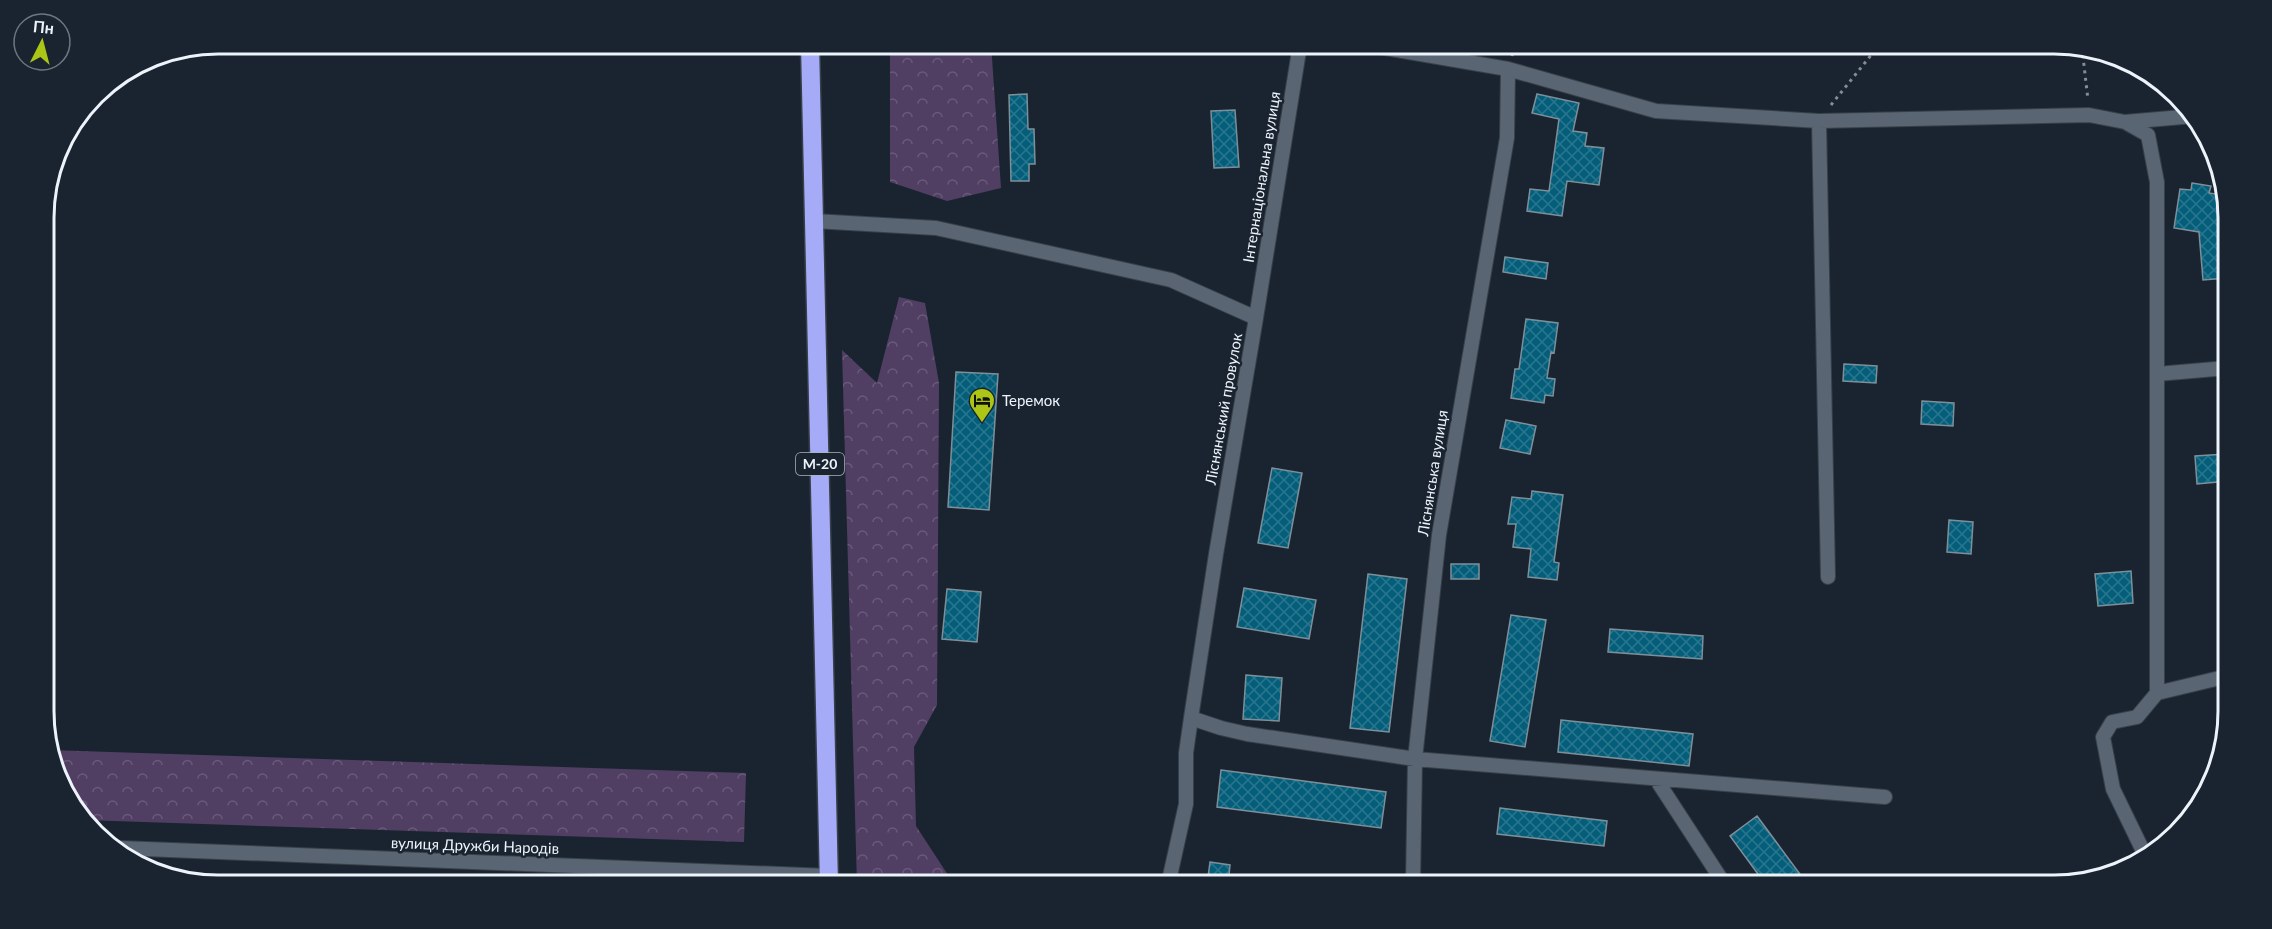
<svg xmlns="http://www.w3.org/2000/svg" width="2272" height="929" viewBox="0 0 2272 929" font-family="Lato,sans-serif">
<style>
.forest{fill:url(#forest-crowns)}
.building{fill:url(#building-cross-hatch);stroke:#7d9099;stroke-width:1.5}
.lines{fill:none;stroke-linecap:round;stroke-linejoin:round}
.street-casing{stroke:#384049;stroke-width:16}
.highway-casing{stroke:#384049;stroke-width:21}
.path{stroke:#848c96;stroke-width:3;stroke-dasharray:3 4.5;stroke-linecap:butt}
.street{stroke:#5a6573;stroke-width:14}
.highway{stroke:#a6abf8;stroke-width:18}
.labels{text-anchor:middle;stroke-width:5;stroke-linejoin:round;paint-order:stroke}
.shield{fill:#1a2430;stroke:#adb5be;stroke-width:1.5}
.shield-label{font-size:14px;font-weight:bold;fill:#ecf3fb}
.street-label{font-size:15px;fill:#ecf3fb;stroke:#1a2430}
.poi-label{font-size:15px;fill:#ecf3fb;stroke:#1a2430;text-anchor:start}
.rim{fill:none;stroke:#ecf3fb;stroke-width:3}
</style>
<defs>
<pattern id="forest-crowns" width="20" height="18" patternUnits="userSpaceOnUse" patternTransform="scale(1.5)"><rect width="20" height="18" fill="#513e63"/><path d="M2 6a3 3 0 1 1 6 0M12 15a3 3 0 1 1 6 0" fill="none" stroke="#6a5a7a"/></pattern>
<pattern id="building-cross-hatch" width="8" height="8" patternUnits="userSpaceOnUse" patternTransform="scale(1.5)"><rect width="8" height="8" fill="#045e7a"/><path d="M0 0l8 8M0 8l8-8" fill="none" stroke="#29768e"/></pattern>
</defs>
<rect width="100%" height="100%" fill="#1a2430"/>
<!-- forest -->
<path class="forest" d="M890,44H991L1001,188L947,201L890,182Z
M899,297L925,303L939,383L937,705L914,747L916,826L948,875L1105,879L1104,885H857L842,350L877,383Z
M49,750L746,773L744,842L84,820Z"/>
<!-- building -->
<path class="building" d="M1027,94L1028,129H1034L1035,164H1029V181H1011L1009,95Z
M1537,94L1579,103L1573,131L1587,133L1585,146L1604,148L1599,185L1567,181L1562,216L1527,211L1530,189L1549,191L1559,119L1532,113Z
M1235,110L1239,167L1214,168L1211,111Z
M2192,183L2211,186L2209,193L2227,196L2220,246L2227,245V278L2203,280L2199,232L2174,228L2180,189L2191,190Z
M1505,257L1548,263L1546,279L1503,272Z
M1526,319L1558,323L1554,353L1551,352L1547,378L1555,379L1553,396L1545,395L1544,403L1511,398L1515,369H1519Z
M1844,364L1877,366L1876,383L1843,381Z
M956,372L998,374L989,510L948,507Z
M1922,401L1954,403L1953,426L1921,424Z
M1506,420L1536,426L1530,454L1500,448Z
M2226,454L2228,481L2197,484L2195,456Z
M1272,468L1302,473L1288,548L1258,543Z
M1532,491L1563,495L1554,562L1559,563L1557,580L1528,577L1531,549L1513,547L1516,524H1508L1512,497L1531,499Z
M1949,520L1973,522L1971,554L1947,552Z
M1451,564H1479V579H1451Z
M2131,571L2133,603L2098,606L2095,574Z
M1368,574L1407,579L1389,732L1350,728Z
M1244,588L1316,600L1309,639L1237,627Z
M947,589L981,592L977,642L942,639Z
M1511,615L1546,620L1525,747L1490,741Z
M1610,629L1703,636L1702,659L1608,652Z
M1246,675L1282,678L1279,721L1243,719Z
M1561,720L1693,734L1689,766L1558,752Z
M1221,770L1386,792L1381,828L1217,807Z
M1500,808L1607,821L1604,846L1497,834Z
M1757,816L1808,885H1766L1730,836Z
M1210,862L1230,865L1228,885H1207Z"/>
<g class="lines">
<defs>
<path id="street" d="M1362,44L1508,69L1656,111L1819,121L2089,115L2125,122L2148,135L2157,182V693L2228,676
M1819,121L1828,577
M2125,122L2194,116
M814,221L936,228L1171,280L1256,318L1216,554L1191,718L1186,753V804L1168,885
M1256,318L1299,51L1306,44
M2157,374L2227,368
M1191,718L1221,728L1247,734L1415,759L1885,797
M1656,779L1725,885
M120,848L829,876
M2145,855L2113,789L2103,737L2112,722L2137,717L2157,693
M1413,885L1415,759L1439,535L1507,138L1508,69"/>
<path id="highway" d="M810,44L829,885"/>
</defs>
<!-- street casing -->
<use href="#street" class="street-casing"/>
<!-- highway casing -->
<use href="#highway" class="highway-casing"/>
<!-- path -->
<path class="path" d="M2082,48L2088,100
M1512,56L1514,44
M1831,105L1880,44"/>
<!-- street -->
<use href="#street" class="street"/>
<!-- highway -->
<use href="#highway" class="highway"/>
</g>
<!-- icons -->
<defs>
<symbol id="hotel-pin" viewBox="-11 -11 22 30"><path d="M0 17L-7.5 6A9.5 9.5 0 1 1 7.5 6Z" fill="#abc615" stroke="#1a2430"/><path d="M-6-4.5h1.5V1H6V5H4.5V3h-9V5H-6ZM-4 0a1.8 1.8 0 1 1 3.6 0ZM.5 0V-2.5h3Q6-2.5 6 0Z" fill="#111"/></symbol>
</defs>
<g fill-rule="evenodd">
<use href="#hotel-pin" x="967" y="386" width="30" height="40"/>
</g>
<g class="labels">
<!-- shield labels -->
<rect class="shield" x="796" y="453" width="48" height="22" rx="4.5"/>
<g class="shield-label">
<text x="820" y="469">М-20</text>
</g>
<!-- street labels -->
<g class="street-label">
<text transform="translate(1262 177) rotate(-81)" y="5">Інтернаціональна вулиця</text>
<text transform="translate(1224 409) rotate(-80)" y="5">Ліснянський провулок</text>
<text transform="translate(1433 473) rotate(-81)" y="5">Ліснянська вулиця</text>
<text transform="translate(475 846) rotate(2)" y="5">вулиця Дружби Народів</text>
</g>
<!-- poi labels -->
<g class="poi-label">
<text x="1002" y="406">Теремок</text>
</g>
</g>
<!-- crop -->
<path d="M0 0H2272V929H0ZM218 54H2054A164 164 0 0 1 2218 218V711A164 164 0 0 1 2054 875H218A164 164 0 0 1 54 711V218A164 164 0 0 1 218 54Z" fill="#1a2430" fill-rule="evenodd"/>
<path class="rim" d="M218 54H2054A164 164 0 0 1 2218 218V711A164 164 0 0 1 2054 875H218A164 164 0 0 1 54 711V218A164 164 0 0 1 218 54Z"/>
<!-- north arrow -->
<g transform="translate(42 42) rotate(6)"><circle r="28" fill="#1a2430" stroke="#6e7781" stroke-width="1.5"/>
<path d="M0-4.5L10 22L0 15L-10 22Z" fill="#abc615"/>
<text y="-9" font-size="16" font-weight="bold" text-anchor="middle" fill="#ecf3fb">Пн</text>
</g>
</svg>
